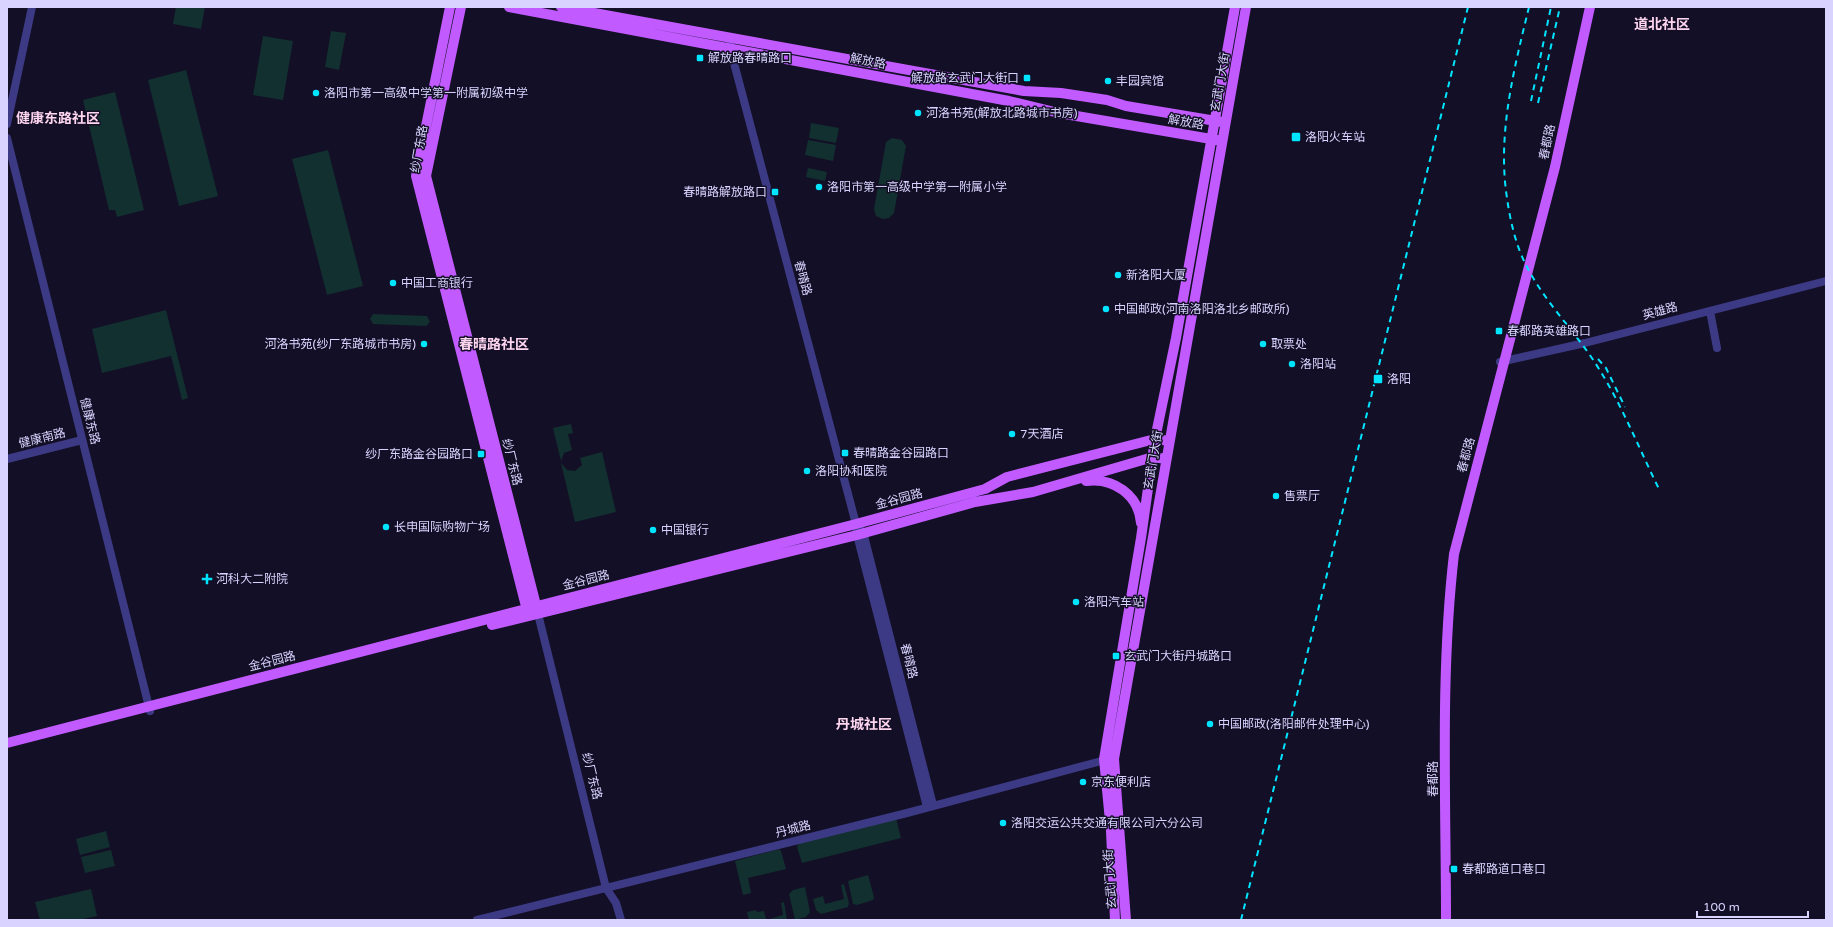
<svg xmlns="http://www.w3.org/2000/svg" width="1833" height="927" viewBox="0 0 1833 927" font-family="'Varela Round','Noto Sans SC',sans-serif">
<style>
.green{fill:#12302f}
.lines{fill:none;stroke-linecap:round;stroke-linejoin:round}
.minor{stroke:#3d3a85;stroke-width:8}
.major{stroke:#c25bff;stroke-width:10}
.rail{stroke:#00e5ff;stroke-width:2;stroke-dasharray:6 5;stroke-linecap:butt}
.poi-dot{fill:#00e5ff;stroke:#130f26;stroke-width:1.5}
.labels{text-anchor:middle;stroke-width:3;stroke-linejoin:round;paint-order:stroke}
.poi-label{font-size:12px;fill:#d9d4ff;stroke:#130f26;text-anchor:start}
.street-label{font-size:12px;fill:#d9d4ff;stroke:#130f26}
.quarter-label{font-size:14px;font-weight:bold;fill:#ffd6f0;stroke:#130f26}
</style>
<rect width="100%" height="100%" fill="#130f26"/>
<!-- green -->
<path class="green" d="M176,7H205L201,29L173,24Z
M331,31L346,33L339,70L325,67Z
M263,36L293,41L283,100L253,95Z
M186,70L218,196L179,206L148,80Z
M115,92L144,210L117,217L115,210H109L83,100Z
M811,123L839,128L836,143L809,138Z
M892,138L902,140L906,146L894,213L889,218L883,219L876,216L874,209L886,142Z
M808,140L836,145L833,161L805,155Z
M328,150L363,286L327,295L292,159Z
M808,168L827,172L825,181L806,177Z
M166,310L188,398L182,400L171,356L102,373L92,329Z
M373,314L427,316L430,322L426,326L373,324L370,319Z
M571,424L573,433L568,434L572,450L564,453L561,461L553,428Z
M602,452L616,512L575,522L561,463L567,470L575,471L582,465L580,458Z
M896,818L901,838L802,863L797,847L799,843Z
M106,831L110,847L80,855L76,839Z
M779,849L781,851L786,869L748,878L751,893L743,895L735,861Z
M111,850L115,866L85,873L81,857Z
M868,875L874,897L873,900L857,905L853,904L848,881Z
M844,884L849,903L848,907L821,914L816,910L813,899L823,896L825,904L844,899L841,885Z
M805,887L810,912L806,917L795,920L789,894L793,890Z
M91,889L97,916L78,920H40L35,902Z
M784,902L787,920H749L747,912L756,910L757,912L764,911L766,920L783,915L781,903Z"/>
<g class="lines">
<!-- minor -->
<path class="minor" d="M730,43V48L856,524L857,535L927,807
M7,124L32,7
M7,138L150,711
M1710,311L1717,348
M1500,362L1585,343L1826,281
M7,459L82,440
M861,530L863,532L933,805
M538,614L606,888L616,903L621,920
M477,920L907,813L1109,759"/>
<!-- major -->
<path class="major" d="M450,7L416,176L528,614
M461,7L426,176L538,613
M509,7L1009,101L1059,113L1217,140
M561,7L1024,91L1061,93L1107,100L1126,106L1222,122
M1086,481C1113,477 1139,495 1141,523
M492,625L857,535L975,502L1033,492L1153,457L1166,459
M7,743L856,524L985,489L1007,477L1155,439L1169,441
M1115,920L1111,831L1104,759L1141,538L1155,439L1176,338L1235,7
M1126,920L1114,759L1246,7
M1446,920C1446,798 1440,675 1454,554L1555,167L1590,7"/>
<!-- rail -->
<path class="rail" d="M1529,7C1514,69 1497,134 1507,198C1510,220 1516,246 1526,265C1545,303 1577,333 1599,369C1623,407 1640,451 1660,491
M1531,101L1551,7
M1538,103L1560,7
M1598,359L1606,368L1625,407
M1241,920L1468,7"/>
</g>
<!-- markers -->
<g class="poi-dot">
<rect x="696" y="54" width="8" height="8" rx="2"/>
<rect x="1023" y="74" width="8" height="8" rx="2"/>
<circle cx="1108" cy="81" r="4"/>
<circle cx="316" cy="93" r="4"/>
<circle cx="918" cy="113" r="4"/>
<rect x="1291" y="132" width="10" height="10" rx="2"/>
<circle cx="819" cy="187" r="4"/>
<rect x="771" y="188" width="8" height="8" rx="2"/>
<circle cx="1118" cy="275" r="4"/>
<circle cx="393" cy="283" r="4"/>
<circle cx="1106" cy="309" r="4"/>
<rect x="1495" y="327" width="8" height="8" rx="2"/>
<circle cx="424" cy="344" r="4"/>
<circle cx="1263" cy="344" r="4"/>
<circle cx="1292" cy="364" r="4"/>
<rect x="1373" y="374" width="10" height="10" rx="2"/>
<circle cx="1012" cy="434" r="4"/>
<rect x="841" y="449" width="8" height="8" rx="2"/>
<rect x="477" y="450" width="8" height="8" rx="2"/>
<circle cx="807" cy="471" r="4"/>
<circle cx="1276" cy="496" r="4"/>
<circle cx="386" cy="527" r="4"/>
<circle cx="653" cy="530" r="4"/>
<path d="M205 573h4v4h4v4h-4v4h-4v-4h-4v-4h4z"/>
<circle cx="1076" cy="602" r="4"/>
<rect x="1112" y="652" width="8" height="8" rx="2"/>
<circle cx="1210" cy="724" r="4"/>
<circle cx="1083" cy="782" r="4"/>
<circle cx="1003" cy="823" r="4"/>
<rect x="1450" y="865" width="8" height="8" rx="2"/>
</g>
<g class="labels">
<!-- poi labels -->
<g class="poi-label">
<text x="708" y="62">解放路春晴路口</text>
<text x="1019" y="82" text-anchor="end">解放路玄武门大街口</text>
<text x="1116" y="85">丰园宾馆</text>
<text x="324" y="97">洛阳市第一高级中学第一附属初级中学</text>
<text x="926" y="117">河洛书苑(解放北路城市书房)</text>
<text x="1305" y="141">洛阳火车站</text>
<text x="827" y="191">洛阳市第一高级中学第一附属小学</text>
<text x="767" y="196" text-anchor="end">春晴路解放路口</text>
<text x="1126" y="279">新洛阳大厦</text>
<text x="401" y="287">中国工商银行</text>
<text x="1114" y="313">中国邮政(河南洛阳洛北乡邮政所)</text>
<text x="1507" y="335">春都路英雄路口</text>
<text x="416" y="348" text-anchor="end">河洛书苑(纱厂东路城市书房)</text>
<text x="1271" y="348">取票处</text>
<text x="1300" y="368">洛阳站</text>
<text x="1387" y="383">洛阳</text>
<text x="1020" y="438">7天酒店</text>
<text x="853" y="457">春晴路金谷园路口</text>
<text x="473" y="458" text-anchor="end">纱厂东路金谷园路口</text>
<text x="815" y="475">洛阳协和医院</text>
<text x="1284" y="500">售票厅</text>
<text x="394" y="531">长申国际购物广场</text>
<text x="661" y="534">中国银行</text>
<text x="216" y="583">河科大二附院</text>
<text x="1084" y="606">洛阳汽车站</text>
<text x="1124" y="660">玄武门大街丹城路口</text>
<text x="1218" y="728">中国邮政(洛阳邮件处理中心)</text>
<text x="1091" y="786">京东便利店</text>
<text x="1011" y="827">洛阳交运公共交通有限公司六分公司</text>
<text x="1462" y="873">春都路道口巷口</text>
</g>
<!-- street labels -->
<g class="street-label">
<text transform="translate(868 61) rotate(11)" y="4">解放路</text>
<text transform="translate(1220 82) rotate(-80)" y="4">玄武门大街</text>
<text transform="translate(1186 122) rotate(10)" y="4">解放路</text>
<text transform="translate(1547 142) rotate(-78)" y="4">春都路</text>
<text transform="translate(419 149) rotate(-80)" y="4">纱厂东路</text>
<text transform="translate(803 278) rotate(75)" y="4">春晴路</text>
<text transform="translate(1660 311) rotate(-15)" y="4">英雄路</text>
<text transform="translate(90 421) rotate(76)" y="4">健康东路</text>
<text transform="translate(42 438) rotate(-14)" y="4">健康南路</text>
<text transform="translate(1466 455) rotate(-75)" y="4">春都路</text>
<text transform="translate(1153 460) rotate(-80)" y="4">玄武门大街</text>
<text transform="translate(512 462) rotate(76)" y="4">纱厂东路</text>
<text transform="translate(899 499) rotate(-15)" y="4">金谷园路</text>
<text transform="translate(586 580) rotate(-14)" y="4">金谷园路</text>
<text transform="translate(272 661) rotate(-14)" y="4">金谷园路</text>
<text transform="translate(909 661) rotate(76)" y="4">春晴路</text>
<text transform="translate(592 776) rotate(76)" y="4">纱厂东路</text>
<text transform="translate(1433 779) rotate(-90)" y="4">春都路</text>
<text transform="translate(793 829) rotate(-14)" y="4">丹城路</text>
<text transform="translate(1110 879) rotate(-94)" y="4">玄武门大街</text>
</g>
<!-- quarter labels -->
<g class="quarter-label">
<text x="1662" y="29">道北社区</text>
<text x="58" y="123">健康东路社区</text>
<text x="494" y="349">春晴路社区</text>
<text x="864" y="729">丹城社区</text>
</g>
</g>
<!-- border -->
<rect width="1833" height="927" fill="none" stroke="#d9d4ff" stroke-width="16"/>
<!-- scale -->
<path d="M1697 911v6h111v-6" fill="none" stroke="#d9d4ff" stroke-width="2"/>
<text x="1703" y="911" font-size="12" fill="#d9d4ff" stroke="#130f26" stroke-width="3" paint-order="stroke">100 m</text>
</svg>
